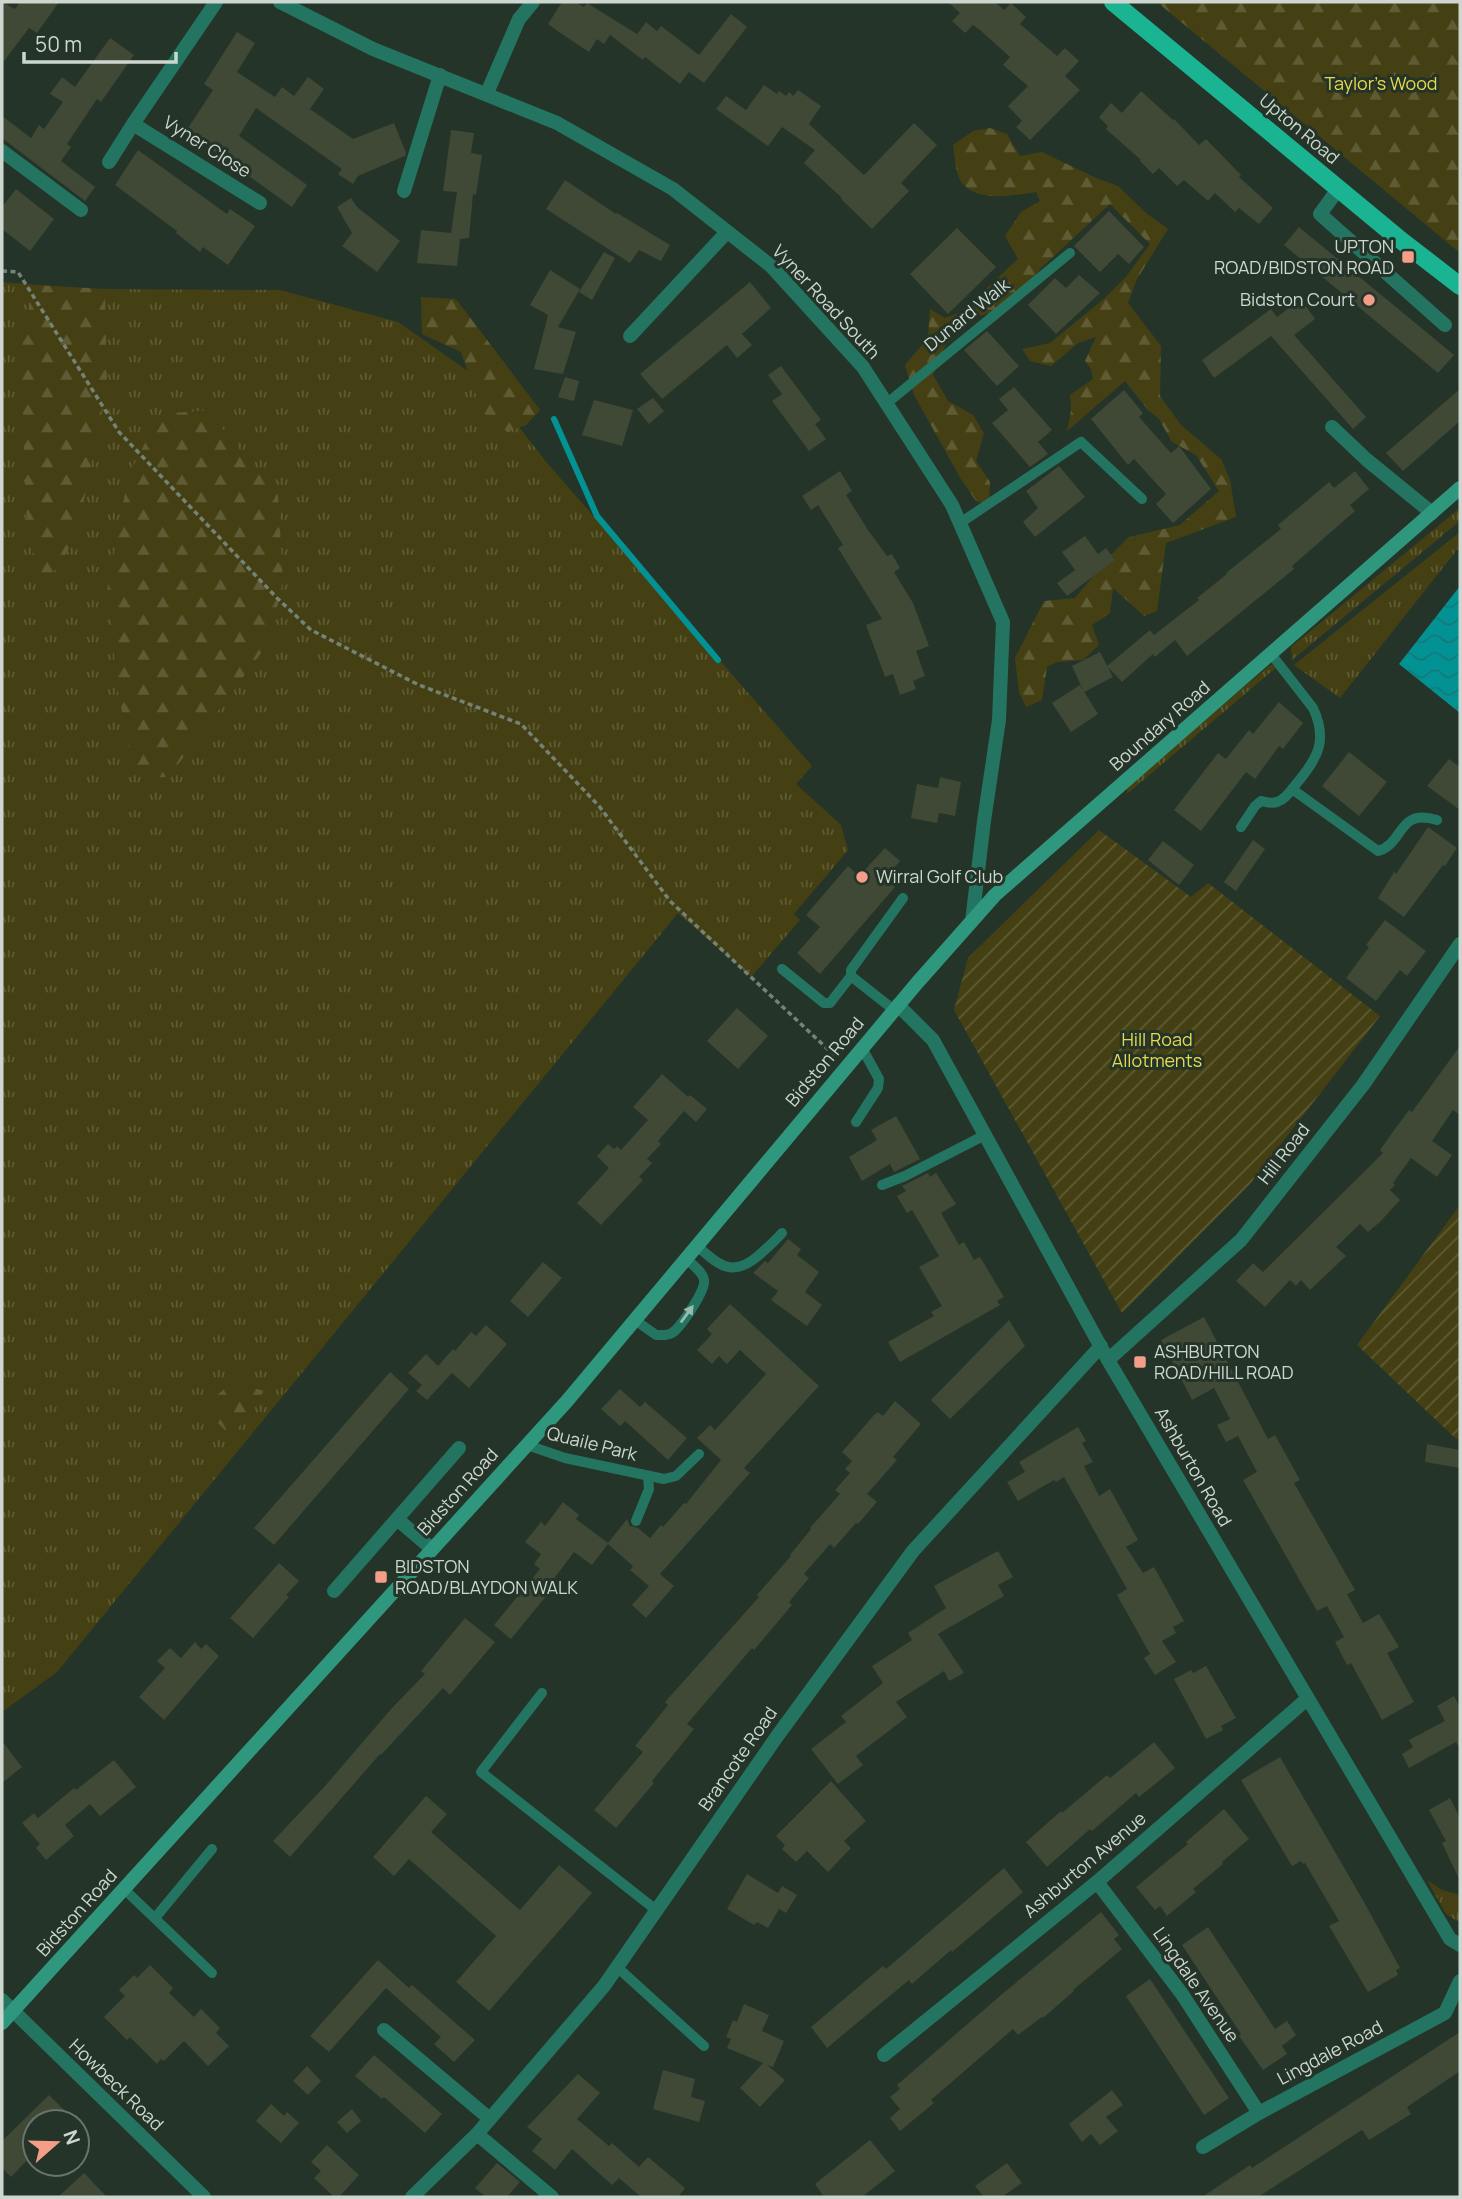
<svg xmlns="http://www.w3.org/2000/svg" width="1462" height="2199" viewBox="0 0 1462 2199" font-family="Manrope,sans-serif">
<style>
.grass{fill:url(#grass-tufts)}
.forest{fill:url(#forest-firs)}
.garden{fill:url(#garden-furrows)}
.water{fill:url(#water-waves)}
.lines{fill:none;stroke-linecap:round;stroke-linejoin:round}
.stream{stroke:#039294;stroke-width:6}
.building{fill:#404836}
.path{stroke:#758278;stroke-width:3.5;stroke-dasharray:5 3.5;stroke-linecap:butt}
.service{stroke:#237561;stroke-width:10}
.minor{stroke:#237561;stroke-width:14}
.tertiary{stroke:#237561;stroke-width:14}
.secondary{stroke:#2f977e;stroke-width:14}
.primary{stroke:#1bb493;stroke-width:18}
.oneway{fill:#9abaae}
.poi-dot{fill:#f49e8a;stroke:#253428;stroke-width:2.5}
.labels{text-anchor:middle;stroke-width:6;stroke-linejoin:round;paint-order:stroke}
.park-label{font-size:18px;fill:#e8d94c;stroke:#253428}
.street-label{font-size:18px;fill:#cdd7cf;stroke:#253428}
.poi-label{font-size:18px;fill:#cdd7cf;stroke:#253428;text-anchor:start}
</style>
<defs>
<pattern id="grass-tufts" width="24" height="20" patternUnits="userSpaceOnUse" patternTransform="scale(1.75)"><rect width="24" height="20" fill="#454013"/><path d="M3 7l-1-3M5 7V3M7 7l1-3M15 17l-1-3M17 17v-4M19 17l1-3" fill="none" stroke="#5f5b34"/></pattern>
<pattern id="forest-firs" width="22" height="20" patternUnits="userSpaceOnUse" patternTransform="scale(1.75)"><rect width="22" height="20" fill="#454013"/><path d="M5 1l3.5 6h-7zM16 11l3.5 6h-7z" fill="#5f5b34"/></pattern>
<pattern id="garden-furrows" width="10" height="10" patternUnits="userSpaceOnUse" patternTransform="scale(1.75)"><rect width="10" height="10" fill="#454013"/><path d="M-1 1l2-2M0 10L10 0M9 11l2-2" fill="none" stroke="#5f5b34"/></pattern>
<pattern id="water-waves" width="16" height="10" patternUnits="userSpaceOnUse" patternTransform="scale(1.75)"><rect width="16" height="10" fill="#039294"/><path d="M0 5q4-4 8 0t8 0" fill="none" stroke="#15797a"/></pattern>
</defs>
<rect width="100%" height="100%" fill="#253428"/>
<!-- grass -->
<path class="grass" d="M2,282L88,289L280,290L398,322L485,383L547,463L812,766L796,784L841,825L848,850L794,914L800,920L751,977L678,913L57,1672L2,1712Z
M1460,508V521L1292,660L1291,647Z
M1460,532V546L1340,698L1294,665Z
M1270,665L1278,666L1127,794V786Z
M1427,1880L1442,1890L1457,1894L1460,1897V1923L1446,1914Z"/>
<!-- forest -->
<path class="forest" d="M1157,2H1460V253Z
M990,128L1007,134L1020,156L1042,152L1096,178L1118,186L1146,213L1168,229L1137,279L1128,303L1161,346L1160,396L1181,425L1221,459L1230,480L1236,517L1166,543L1157,611L1144,616L1113,588L1110,613L1092,625L1099,645L1083,660L1057,662L1047,667L1042,700L1026,707L1019,692L1015,658L1044,601L1075,598L1111,555L1129,537L1180,525L1219,491L1196,455L1172,442L1159,419L1148,410L1125,381L1067,431L1071,411L1070,395L1093,379L1091,369L1085,361L1096,337L1078,343L1051,366L1030,361L1022,349L1050,343L1105,298L1126,277L1150,244L1110,204L1041,268L1026,288L996,311L969,319L948,339L933,375L948,401L973,415L984,433L976,461L990,482L989,505L976,501L961,479L914,395L905,365L928,338L930,309L945,318L961,312L1018,259L1005,236L1021,212L1040,201L1036,192C1014,195 979,203 962,183C955,174 955,156 953,145L973,131Z
M34,285L105,289L107,388L78,529L60,567L51,573H42L34,562L26,512L21,350Z
M421,297L456,299L540,410L526,425L507,432L482,412L461,352L422,334Z
M207,410L278,495L283,580L270,641L179,763L167,777L149,778L133,766L118,692L107,591L128,477L153,427L174,413Z
M233,1382L264,1391L232,1437L214,1419L210,1401Z"/>
<!-- garden -->
<path class="garden" d="M1099,830L1191,897L1208,883L1380,1016L1250,1184L1122,1313L954,1010L968,958Z
M1460,1205V1440L1455,1438L1357,1345Z"/>
<!-- water -->
<path class="water" d="M1460,586V713L1399,664Z"/>
<g class="lines">
<!-- stream -->
<path class="stream" d="M554,419L597,516L718,660"/>
</g>
<!-- building -->
<path class="building" d="M2,2L15,9L20,2H59L37,33L29,28L2,64Z
M562,2H575L584,7L587,3L637,34L646,22L657,31L661,26L699,55L731,14L747,27L704,83L689,72L680,84L645,57L643,60L610,35L604,44L597,39L589,52L559,32L548,24Z
M948,2H995L1004,10L1011,3L1026,17L1020,24L1057,56L1065,48L1079,61L1065,76L1080,90L1030,140L1016,127L1022,121L1008,106L1028,86L1003,65L1010,57L980,30L973,25L965,33L952,21L960,13Z
M237,32L255,43L237,72L275,97L282,87L294,96L308,77L324,89L310,109L353,139L394,123L406,153L405,156L358,176L353,184L338,174L342,169L256,108L239,136L307,185L292,207L186,131L213,90L204,84Z
M110,38L134,55L101,102L97,99L67,144L71,147L61,161L95,187L85,201L2,138V116L31,138L39,125L44,129L63,102L50,94L62,77L75,87Z
M764,85L777,94L779,91L786,96L789,92L793,96L798,90L821,106L809,124L864,175L914,123L937,145L901,183L909,191L872,229L841,199L842,198L804,163L815,150L782,127L768,146L716,109L726,96L746,110Z
M1141,91L1173,120L1174,119L1199,145L1206,139L1241,175L1239,177L1273,208L1259,224L1239,208L1235,212L1215,193L1208,201L1184,180L1177,186L1159,168L1153,174L1140,161L1141,160L1106,129L1108,126L1099,117L1111,103L1122,113Z
M451,130L474,133L471,153L482,155L476,195L473,194L469,238L460,239L457,266L417,263L421,230L451,233L457,192L443,191Z
M138,150L227,214L230,209L255,226L228,265L203,247L200,252L176,233L177,231L115,185Z
M565,180L616,214L617,213L670,245L661,261L639,250L630,263L546,209Z
M16,189L54,219L30,251L2,229V207Z
M351,198L357,207L400,241L377,272L342,246L352,233L337,207Z
M1109,211L1144,247L1129,264L1118,254L1100,272L1074,246Z
M1299,227L1454,355L1438,373L1284,245Z
M957,228L996,267L948,314L910,274Z
M604,252L615,258L592,300L579,292Z
M550,270L580,289L558,327L576,332L563,374L534,369L548,315L530,305Z
M1079,275L1100,293L1056,334L1028,305L1055,278L1066,288Z
M750,282L771,308L742,334L752,345L737,358L727,345L662,399L640,374Z
M1301,299L1315,319L1294,335L1366,417L1353,429L1271,336L1214,378L1202,360L1271,309L1277,317Z
M987,331L1019,366L997,386L964,350Z
M781,366L821,420L815,424L826,439L809,451L772,401L782,394L768,375Z
M565,377L579,381L574,401L558,397Z
M1014,387L1052,430L1038,442L1048,454L1030,467L992,423L1008,410L999,399Z
M1460,389V421L1403,471L1386,453Z
M1124,390L1143,413L1139,417L1171,453L1179,446L1211,489L1173,523L1156,504L1166,494L1134,459L1128,465L1091,419Z
M653,398L664,411L649,424L637,409Z
M594,400L633,410L622,446L582,435Z
M1059,466L1085,497L1035,537L1023,522L1038,508L1026,491Z
M840,471L852,491L846,495L868,530L887,556L892,554L900,568L894,572L913,603L929,646L916,651L925,676L913,681L916,689L900,695L893,674L885,677L866,625L882,619L838,548L843,545L818,505L811,510L802,496Z
M1355,471L1369,489L1350,505L1355,511L1292,566L1294,569L1187,656L1175,640L1155,657L1153,654L1122,682L1107,666L1150,630L1154,635L1199,600L1197,598L1227,574L1226,573L1281,529L1278,525L1329,482L1334,488Z
M1085,536L1098,554L1106,548L1115,560L1067,596L1057,583L1075,570L1062,552Z
M1100,652L1113,677L1084,692L1072,666Z
M1080,685L1098,714L1071,732L1052,703Z
M1279,702L1303,723L1283,749L1279,746L1255,779L1246,772L1201,831L1174,810L1218,753L1226,759L1249,730L1253,734Z
M1349,752L1387,782L1359,816L1322,786Z
M1449,759L1460,767V810L1427,786Z
M940,777L961,782L955,816L939,813L937,823L911,818L917,784L938,788Z
M1428,827L1457,848L1445,866L1443,865L1404,917L1378,898L1394,872L1396,874Z
M1253,840L1265,849L1236,891L1224,882Z
M1163,841L1194,865L1179,885L1148,860Z
M885,848L900,861L885,878L895,887L820,974L797,953L820,927L806,915L848,866L859,876Z
M1385,920L1426,951L1407,976L1400,970L1376,1001L1346,978L1369,947L1366,945Z
M737,1008L768,1036L738,1069L707,1041Z
M1460,1046V1115L1453,1110L1432,1141L1452,1155L1437,1177L1411,1158L1393,1183L1395,1185L1390,1190L1400,1200L1380,1222L1368,1232L1360,1224L1336,1247L1346,1256L1310,1290L1301,1280L1296,1286L1290,1280L1265,1307L1236,1281L1253,1263L1263,1272L1383,1153L1380,1150L1395,1129L1409,1110L1412,1112Z
M662,1074L688,1097L690,1095L707,1109L696,1122L684,1111L658,1141L661,1144L647,1159L652,1163L639,1177L643,1180L601,1225L577,1203L609,1168L597,1156L608,1144L614,1149L617,1146L621,1150L648,1120L633,1107Z
M896,1116L920,1159L894,1172L890,1164L862,1181L849,1157L877,1140L871,1130Z
M928,1173L930,1177L936,1173L956,1204L941,1213L959,1245L964,1242L974,1260L980,1257L1004,1297L997,1301L1000,1305L900,1362L888,1342L934,1316L931,1312L942,1306L919,1267L939,1256L912,1210L907,1213L897,1196L906,1191L902,1186Z
M788,1239L801,1249L797,1255L819,1272L805,1292L822,1305L807,1326L771,1300L778,1291L753,1273L765,1261L768,1263Z
M543,1262L562,1278L528,1317L510,1301Z
M730,1304L819,1386L744,1468L750,1473L660,1574L674,1586L646,1618L632,1605L649,1586L630,1570L633,1566L608,1544L592,1565L574,1552L544,1592L547,1595L511,1639L494,1625L540,1569L534,1564L541,1554L525,1542L541,1522L545,1526L563,1502L579,1515L576,1519L608,1543L627,1519L630,1526L638,1528L650,1538L661,1525L663,1527L684,1503L686,1504L721,1460L697,1438L710,1425L715,1430L766,1374L740,1350L727,1364L719,1356L712,1364L697,1350L712,1334L707,1329Z
M1204,1317L1268,1439L1275,1435L1300,1480L1294,1483L1355,1590L1347,1594L1363,1623L1379,1614L1399,1647L1387,1653L1414,1702L1382,1720L1351,1663L1347,1665L1335,1642L1344,1637L1327,1606L1317,1611L1243,1480L1257,1472L1238,1436L1226,1442L1217,1425L1230,1419L1214,1388L1192,1400L1161,1340Z
M1009,1320L1025,1346L950,1419L931,1400Z
M486,1325L507,1344L469,1388L452,1373L427,1400L416,1391L422,1385L408,1373L426,1354L438,1366L453,1349L455,1351L471,1332L476,1336Z
M390,1372L409,1389L274,1545L254,1528Z
M620,1389L640,1407L645,1402L687,1438L668,1460L625,1421L620,1426L601,1409Z
M895,1401L921,1424L893,1457L897,1460L867,1494L877,1502L858,1524L856,1523L834,1548L830,1544L804,1574L809,1578L789,1602L792,1605L754,1650L752,1648L687,1724L694,1729L652,1781L654,1783L616,1828L594,1810L643,1752L635,1746L668,1705L665,1702L759,1597L757,1595L791,1556L790,1555L811,1529L810,1528L840,1494L835,1490L850,1473L845,1469L852,1461L842,1452L874,1415L878,1412L883,1416Z
M1078,1427L1086,1441L1082,1443L1093,1462L1084,1466L1099,1496L1110,1489L1138,1540L1126,1547L1143,1573L1154,1567L1184,1621L1173,1627L1176,1633L1162,1641L1176,1662L1155,1675L1144,1658L1150,1654L1117,1595L1127,1589L1064,1477L1056,1482L1054,1480L1018,1501L1007,1482L1025,1472L1019,1462Z
M1427,1444L1460,1450V1468L1425,1462Z
M998,1551L1013,1577L998,1585L1004,1596L938,1634L964,1673L949,1681L944,1671L896,1702L907,1717L856,1756L863,1765L838,1784L811,1749L846,1722L841,1716L883,1683L872,1666L912,1640L908,1633L946,1608L934,1586Z
M279,1563L299,1581L286,1595L289,1597L253,1638L230,1618Z
M465,1618L495,1642L450,1695L443,1688L381,1755L380,1754L290,1857L273,1841L325,1786L392,1708L425,1674L421,1671Z
M195,1642L201,1649L206,1644L219,1656L164,1720L139,1697L165,1668L157,1661L170,1648L181,1658Z
M1206,1666L1236,1718L1221,1726L1223,1730L1206,1739L1174,1679L1191,1670L1193,1673Z
M1454,1696L1460,1707V1749L1456,1742L1409,1768L1402,1754L1413,1747L1409,1740L1445,1721L1437,1706Z
M2,1741L22,1767L2,1783Z
M1154,1742L1175,1768L1139,1797L1136,1793L1092,1831L1090,1829L1047,1867L1026,1842L1061,1811L1062,1813L1107,1775L1110,1778Z
M1280,1757L1364,1902L1400,1968L1396,1970L1398,1975L1368,1992L1329,1926L1339,1921L1305,1863L1303,1864L1301,1861L1292,1866L1241,1780Z
M114,1760L136,1787L100,1816L90,1804L65,1825L74,1836L46,1860L36,1848L40,1844L22,1823L34,1813L38,1818L74,1788L76,1790Z
M831,1781L866,1821L844,1841L851,1848L828,1872L807,1851L796,1862L782,1849L785,1845L776,1836Z
M426,1796L447,1814L431,1832L520,1910L559,1865L592,1893L489,2011L456,1982L496,1936L409,1859L394,1876L373,1857Z
M1450,1798L1460,1818V1881L1442,1843L1446,1841L1429,1810Z
M1224,1809L1249,1839L1222,1862L1223,1864L1193,1889L1196,1892L1167,1916L1160,1906L1155,1910L1136,1887L1188,1844L1186,1842Z
M1004,1868L1023,1892L952,1952L951,1950L912,1984L909,1980L827,2048L811,2027L883,1966L886,1969Z
M747,1874L778,1893L782,1886L797,1895L786,1913L779,1909L768,1928L757,1922L754,1925L727,1909Z
M1101,1912L1119,1935L1114,1939L1122,1949L1073,1990L1074,1991L1043,2018L1042,2017L1018,2035L1013,2029L931,2100L934,2103L900,2131L890,2118L900,2109L890,2097L900,2089L897,2085L1001,1995Z
M1208,1927L1275,2029L1287,2021L1296,2035L1282,2046L1287,2054L1263,2070L1239,2036L1241,2034L1182,1945Z
M378,1960L409,1988L412,1985L475,2040L454,2062L434,2044L441,2037L386,1988L329,2052L310,2036Z
M150,1965L173,1988L169,1993L194,2017L201,2009L220,2028L216,2033L229,2046L208,2066L184,2041L164,2061L161,2059L157,2064L130,2037L127,2040L104,2017L125,1996L119,1990L134,1975L137,1978Z
M1150,1979L1229,2098L1204,2115L1126,1996Z
M744,2004L769,2015L762,2031L784,2041L773,2067L767,2065L785,2080L760,2107L740,2088L763,2063L727,2048L731,2039L726,2037L733,2020L737,2022Z
M1460,2032V2071L1407,2107L1411,2114L1369,2140L1362,2130L1258,2197H1202L1250,2165L1252,2168Z
M374,2055L442,2114L425,2133L384,2097L382,2099L355,2076Z
M307,2066L321,2081L308,2095L293,2081Z
M663,2070L695,2079L691,2097L705,2101L699,2122L653,2109Z
M578,2074L600,2093L577,2119L609,2146L612,2143L639,2167L648,2157L685,2188L678,2197H641L619,2178L612,2185L572,2149L555,2170L532,2151L542,2139L527,2127Z
M1112,2090L1123,2105L1106,2117L1118,2131L1100,2145L1091,2134L1082,2142L1069,2124Z
M49,2095L76,2122H35V2152L11,2177L2,2168V2141Z
M271,2104L284,2116L287,2112L299,2123L281,2143L256,2121Z
M352,2109L361,2121L347,2133L337,2122Z
M870,2140L895,2171L862,2197H824L815,2184Z
M327,2145L359,2175L339,2197H334L314,2178L321,2171L311,2162Z
M497,2163L520,2182L507,2197H486L475,2188Z
M1007,2163L1022,2183L1002,2197H984L975,2186Z
M84,2173L107,2197H58Z"/>
<g class="lines">
<!-- path -->
<path class="path" d="M2,271L18,272L119,432L277,598L311,630L419,685L521,724L599,806L670,901L835,1056"/>
<!-- service -->
<path class="service" d="M886,404L1070,253
M960,523L1081,442L1142,499
M1292,789L1378,851C1405,843 1397,808 1437,820
M1241,827L1255,806L1261,801C1266,802 1272,804 1277,802C1286,799 1291,790 1297,783C1318,758 1328,740 1313,708L1271,654
M782,969L824,1003H830L851,976
M894,1010L851,976V970L903,898
M856,1122L878,1088L879,1079L862,1048
M882,1185L905,1176L985,1135
M697,1246C719,1265 732,1278 758,1256C767,1248 775,1241 782,1233
M635,1320L656,1335C661,1335 667,1336 672,1333C681,1327 706,1290 704,1280C703,1272 692,1264 686,1259
M527,1445L565,1458L664,1479L676,1476L699,1454
M636,1521L649,1489L648,1476
M542,1693L481,1772L656,1910
M124,1889L212,1973
M155,1918L212,1849
M617,1967L704,2046"/>
<!-- minor -->
<path class="minor" d="M216,2L133,124L260,203
M487,93L519,19L533,2
M2,151L81,210
M109,162L133,124
M1339,188L1320,214L1445,325
M404,191L440,75
M630,336L727,232
M1332,427L1367,460L1432,513
M898,1005L933,1040L1108,1360L1450,1939L1460,1945
M1108,1360L1241,1240L1363,1085L1460,944
M397,1519L432,1549
M334,1591L459,1448
M1097,1882L1182,1994L1259,2113
M2,2000L204,2197
M384,2030L490,2119
M884,2055L1097,1882L1307,1699
M477,2134L552,2197
M1203,2147L1259,2113L1445,2013L1460,1981
M412,2197L477,2134L604,1986L778,1735L913,1551L1101,1346"/>
<!-- tertiary -->
<path class="tertiary" d="M280,2L373,49L557,123L673,189L771,266L863,367L952,505L1003,622L999,720L984,821L972,921"/>
<!-- secondary -->
<path class="secondary" d="M2,2023L567,1401L917,983L995,895L1460,488"/>
<!-- primary -->
<path class="primary" d="M1113,2L1398,238L1460,286"/>
</g>
<!-- one-way arrows -->
<defs><path id="oneway-solid" d="M-6-.8H1V-3.2L6.5 0L1 3.2V.8H-6Z" transform="scale(1.75)"/></defs>
<use class="oneway" href="#oneway-solid" transform="translate(687 1314) rotate(-54)"/>
<!-- markers -->
<g class="poi-dot">
<rect x="1401" y="250" width="14" height="14" rx="3.5"/>
<circle cx="1369" cy="300" r="7"/>
<circle cx="862" cy="877" r="7"/>
<rect x="1133" y="1355" width="14" height="14" rx="3.5"/>
<rect x="374" y="1570" width="14" height="14" rx="3.5"/>
</g>
<g class="labels">
<!-- park labels -->
<g class="park-label">
<text x="1381" y="90">Taylor's Wood</text>
<text x="1157" y="1046">Hill Road<tspan x="1157" dy="21">Allotments</tspan></text>
</g>
<!-- street labels -->
<g class="street-label">
<text transform="translate(1299 129) rotate(40)" y="6">Upton Road</text>
<text transform="translate(207 147) rotate(32)" y="6">Vyner Close</text>
<text transform="translate(826 302) rotate(47)" y="6">Vyner Road South</text>
<text transform="translate(967 315) rotate(-39)" y="6">Dunard Walk</text>
<text transform="translate(1160 726) rotate(-41)" y="6">Boundary Road</text>
<text transform="translate(825 1062) rotate(-50)" y="6">Bidston Road</text>
<text transform="translate(1284 1154) rotate(-52)" y="6">Hill Road</text>
<text transform="translate(592 1444) rotate(14)" y="6">Quaile Park</text>
<text transform="translate(1193 1467) rotate(60)" y="6">Ashburton Road</text>
<text transform="translate(458 1492) rotate(-48)" y="6">Bidston Road</text>
<text transform="translate(738 1759) rotate(-55)" y="6">Brancote Road</text>
<text transform="translate(1085 1865) rotate(-40)" y="6">Ashburton Avenue</text>
<text transform="translate(77 1913) rotate(-48)" y="6">Bidston Road</text>
<text transform="translate(1196 1985) rotate(55)" y="6">Lingdale Avenue</text>
<text transform="translate(1330 2053) rotate(-28)" y="6">Lingdale Road</text>
<text transform="translate(116 2085) rotate(44)" y="6">Howbeck Road</text>
</g>
<!-- poi labels -->
<g class="poi-label">
<text x="1394" y="253" text-anchor="end">UPTON<tspan x="1394" dy="21">ROAD/BIDSTON ROAD</tspan></text>
<text x="1355" y="306" text-anchor="end">Bidston Court</text>
<text x="876" y="883">Wirral Golf Club</text>
<text x="1154" y="1358">ASHBURTON<tspan x="1154" dy="21">ROAD/HILL ROAD</tspan></text>
<text x="395" y="1573">BIDSTON<tspan x="395" dy="21">ROAD/BLAYDON WALK</tspan></text>
</g>
</g>
<!-- border -->
<rect width="1462" height="2199" fill="none" stroke="#cdd7cf" stroke-width="7"/>
<!-- north arrow -->
<g transform="translate(56 2143) rotate(70)"><circle r="33" fill="#253428" stroke="#68756b" stroke-width="2"/>
<path d="M0-5L12 26L0 18L-12 26Z" fill="#f49e8a"/>
<text y="-10" font-size="19" font-weight="bold" text-anchor="middle" fill="#cdd7cf">N</text>
</g>
<!-- scale -->
<path d="M24 52v10h152v-10" fill="none" stroke="#cdd7cf" stroke-width="3.5"/>
<text x="35" y="52" font-size="21" fill="#cdd7cf" stroke="#253428" stroke-width="5" paint-order="stroke">50 m</text>
</svg>
